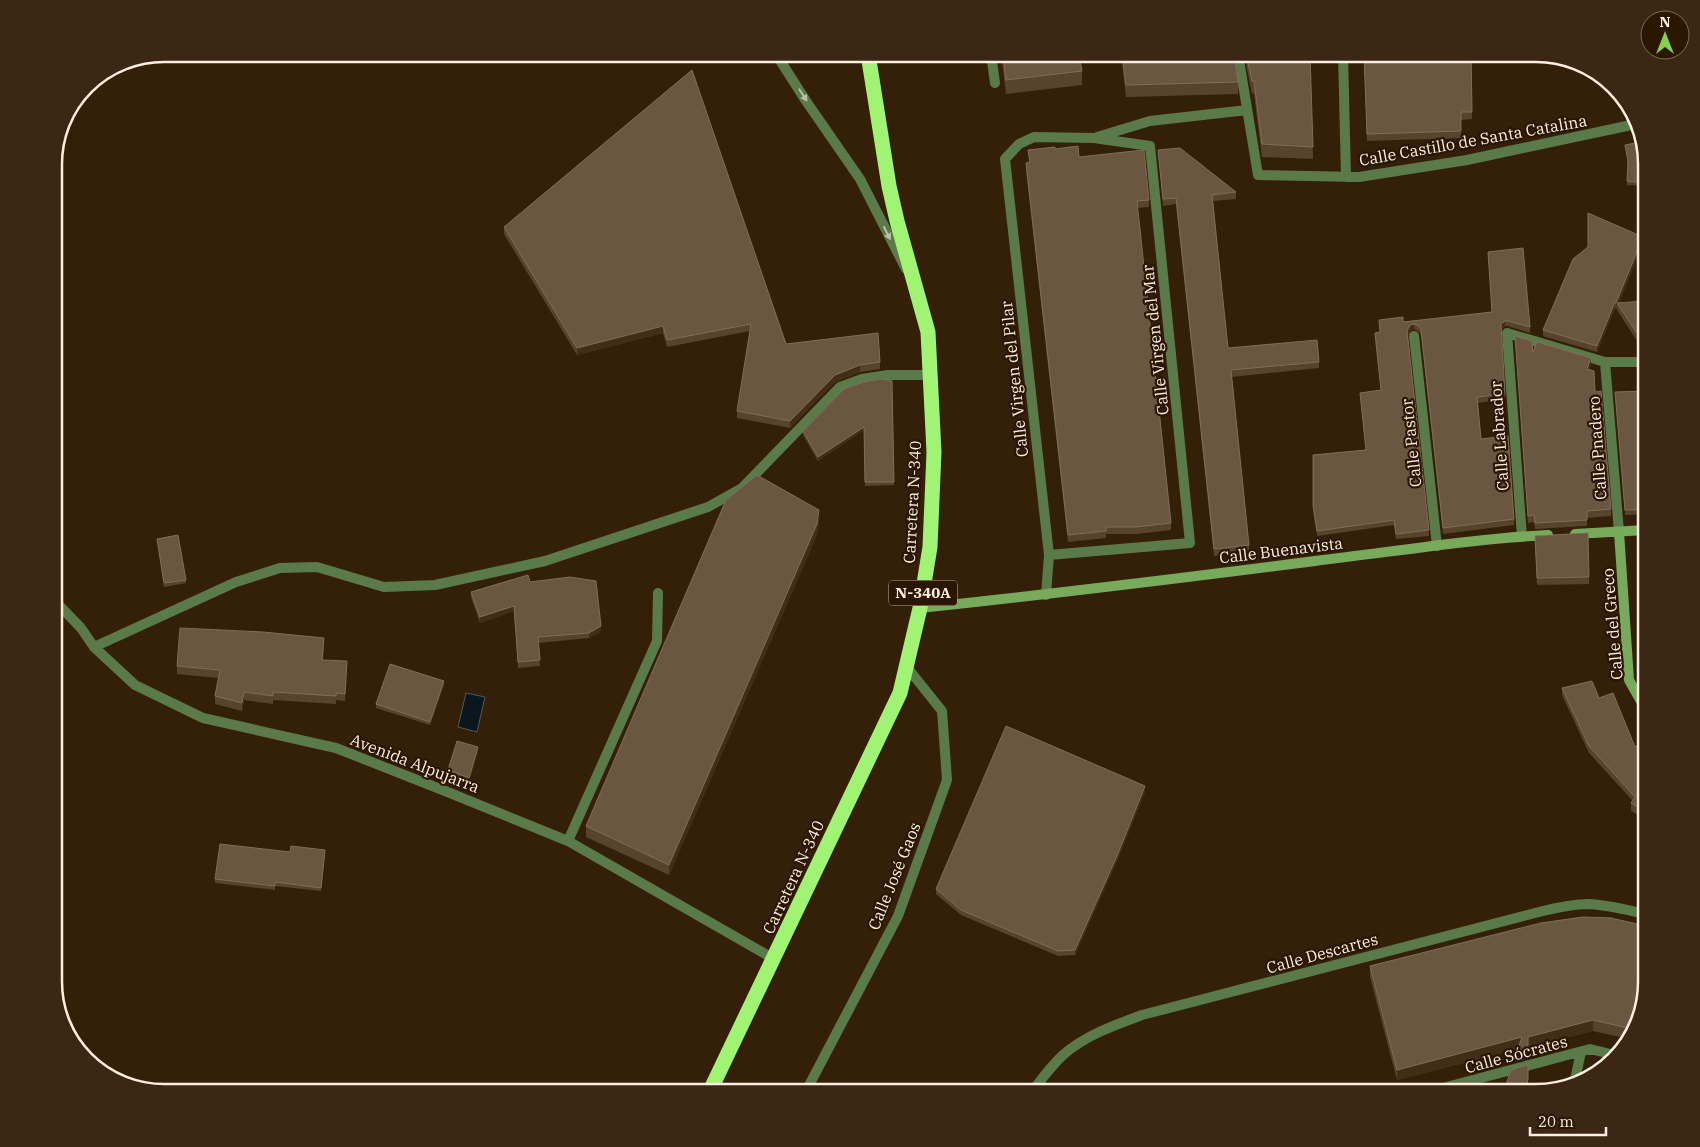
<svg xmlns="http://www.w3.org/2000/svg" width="1700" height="1147" viewBox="0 0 1700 1147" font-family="'IBM Plex Serif',serif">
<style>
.water{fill:#0a171f;stroke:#53585a}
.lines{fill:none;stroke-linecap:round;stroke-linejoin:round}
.lane{stroke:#5a7a49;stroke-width:10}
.street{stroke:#5a7a49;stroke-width:10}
.secondary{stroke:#77ab5b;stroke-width:10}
.highway{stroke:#a1f373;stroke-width:15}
.wall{fill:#58442e}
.shaded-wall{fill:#422e16}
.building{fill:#6a5641;stroke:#816e5a}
.oneway{fill:#bcc1a5}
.labels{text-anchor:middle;stroke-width:4.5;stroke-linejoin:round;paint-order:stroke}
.shield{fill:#2a1601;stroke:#beaf9e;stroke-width:1}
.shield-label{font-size:15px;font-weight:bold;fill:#fdf0e2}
.street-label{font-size:16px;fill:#fdf0e2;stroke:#2a1601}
.rim{fill:none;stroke:#fdf0e2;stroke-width:2.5}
</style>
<rect width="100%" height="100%" fill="#342008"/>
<!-- water -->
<path class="water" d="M466,693L485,697L477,732L458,727Z"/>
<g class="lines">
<!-- lane -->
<path class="lane" d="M94,647L236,582L280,568L317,567L384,587L435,585L545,561L708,507L742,488L840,387L862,379L888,375H930
M568,841L657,641L658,593"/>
<!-- street -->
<path class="street" d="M776,54L806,101L860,179L906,269
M783,54C792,59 804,58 812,54
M991,54L995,83
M1238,54L1258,175L1359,177L1467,160L1636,124
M1343,54L1346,177
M1097,137L1150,121L1247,110
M1414,336L1437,546
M1605,362L1619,532
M1522,537L1507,333L1605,362H1646
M1046,595L1049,555L1005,159L1019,144L1034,137L1094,138L1150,146L1190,543L1049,555
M54,600L81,628L94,647L135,685L203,718L336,748L445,791L568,841L774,959
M1574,1084L1581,1052
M805,1093L898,916L947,780L942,711L906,666
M1031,1093C1041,1080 1051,1066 1063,1055C1086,1035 1115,1025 1142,1015L1539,912C1555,908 1572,904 1589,904C1608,905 1627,910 1646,914
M1424,1093L1590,1049L1615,1055"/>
<!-- secondary -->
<path class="secondary" d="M1619,532L1629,680L1646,710
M1575,534L1646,530
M920,608C1052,594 1183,578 1315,561C1392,552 1470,539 1548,535"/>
<!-- highway -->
<path class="highway" d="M709,1093L900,693L920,608L930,547L934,452L928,332L897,221L889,186L868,54"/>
</g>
<!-- wall -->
<path class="wall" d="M304,54H337L306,62Z
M1001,54H1079L1082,71V85L1006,94Z
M1121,54H1234L1238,82V94L1126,97Z
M1244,54H1310L1313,159L1262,157L1254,93L1252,94Z
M1364,54H1471L1472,119L1461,120V138L1367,141Z
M692,70L786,344L880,362V369L860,372L835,382L790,428L737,418V411L750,331L667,347L663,333L577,355L504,234V227Z
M1625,145L1646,164V186L1627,185L1628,165Z
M1055,149L1079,157L1149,200V207L1137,208L1171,523V530L1136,534H1106V538L1068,542L1026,170V163L1029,162L1028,150Z
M1158,150L1236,192V199L1213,201L1228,348L1319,362V368L1231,377L1249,545V552L1214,556L1176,204L1163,206Z
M1643,243L1619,303L1646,301V343L1639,344L1617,310V308L1616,309L1615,308L1597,352L1543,336V330Z
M1488,252L1530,327V333L1508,326H1505L1501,330L1505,399L1478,403L1481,439L1514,519V525L1443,534L1421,335L1419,332L1414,329L1410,331L1408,336L1429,536L1396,539L1394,525L1317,536L1313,510V455L1366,450L1360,393L1381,390L1375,338V333L1380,332L1379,320L1403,322L1492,312Z
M1515,336L1533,352L1591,365L1589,370L1595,392L1611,509V516L1587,518V526L1535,529L1534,522L1528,523Z
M892,381L894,485L865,486L864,430L818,461L803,435V431Z
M1646,391V514L1625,515L1615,392Z
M819,520L817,535L669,875L586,837V826Z
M157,539L186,580V583L164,587Z
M1535,543L1589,577V584L1537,585Z
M530,582L601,632L589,638L538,643L540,666L518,668L514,611L480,623L471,597V592Z
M324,646L323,660L347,669L345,701L336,700V704L273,700V704L244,700L242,711L215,704V696L218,678L177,674V666Z
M444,685L430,725L376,708V704Z
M1562,688L1599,698L1635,747L1646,741V819L1631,811V803L1633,801L1589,753L1562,695Z
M478,751L469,782L448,774V770Z
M1145,792L1117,861L1075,955L1058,956L961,915L936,894V889Z
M290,852L325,854L321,891L275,886V890L215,883V879Z
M1370,966L1646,983L1629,1039L1593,1031L1528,1047V1058L1517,1061L1518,1049L1397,1080L1370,977Z"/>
<!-- shaded-wall -->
<path class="shaded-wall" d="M311,54H337L306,62V55Z
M1643,237V243L1618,305L1617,303L1616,309V303Z
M1615,302V308L1597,352V346Z
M1505,321V326L1501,330V324Z
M1414,324V329L1410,331L1407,337V331L1410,325Z
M663,326V333L577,355V348Z
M1591,358V365L1587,375V369Z
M860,365V372L835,382L790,428V421L835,375Z
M864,427V430L818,461V457Z
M819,510V520L817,535L669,875V865Z
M514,606V611L480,623V617Z
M601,626V632L589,638V633Z
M347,661V669L345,701V694Z
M444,681V685L430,725V722Z
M244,692V700L242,711V703Z
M478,747V751L469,782V778Z
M1145,786V792L1117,861L1075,955V950Z
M1593,1020V1031L1528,1047V1037Z
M1522,1037V1048L1397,1080V1070Z
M1528,1048V1058L1517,1061V1051Z
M1528,1079V1086L1526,1093H1525Z"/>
<!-- building -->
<path class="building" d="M1003,54H1079L1082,71L1006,80Z
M1122,54H1234L1238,82L1126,85Z
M1246,54H1310L1313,147L1262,144L1254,81H1252Z
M1364,54H1471L1472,112H1461V131L1367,134Z
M692,70L786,344L878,333L880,362L860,365L835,375L790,421L737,411L751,324L667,340L663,326L577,348L504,227Z
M1640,142L1646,164V183L1627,181L1628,161L1625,145Z
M1078,146L1079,157L1144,150L1149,200L1137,201L1171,523L1136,527H1106V531L1068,535L1026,163L1030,162L1028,150L1055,147V149Z
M1180,148L1236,192L1212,195L1228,348L1317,340L1319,362L1231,370L1249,545L1214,549L1176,198L1163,199L1158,150Z
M1588,213L1643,237L1616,303L1615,302L1597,346L1543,330L1573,259L1588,247Z
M1523,248L1530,327L1508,321H1505L1501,324L1505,394L1477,397L1481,439L1508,436L1514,519L1443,528L1421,330L1419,326L1414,324L1410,325L1407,331L1429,530L1396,534L1394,520L1317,531L1313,505V455L1366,450L1360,393L1381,390L1375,333L1380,332L1379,320L1403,317V322L1492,312L1488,252Z
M1646,301V336H1639L1617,303Z
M1515,336L1532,341L1533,352L1537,342L1591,358L1587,369L1594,371L1595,392L1601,391L1611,509L1587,511V520L1535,523L1534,515L1528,516Z
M881,379L892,381L894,482H865L864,427L818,457L803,431L844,389L864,382Z
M1646,391V509L1625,510L1615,392Z
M757,475L819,510L817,524L669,865L586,826L726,500Z
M1588,533L1589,577L1537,578L1535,536Z
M178,535L186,580L164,583L157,539Z
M528,575L530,582L570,577L596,581L601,626L589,633L538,637L540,660L518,662L514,606L480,617L471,592Z
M180,628L263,632L324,638L322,660L347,661L345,694L336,693V696L273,692V696L244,692L242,703L215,696L220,670L177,666Z
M390,664L444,681L430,722L376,704Z
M1592,681L1599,698L1613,693L1635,747L1644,739L1646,741V812L1631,803L1635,797L1589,746L1562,688Z
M1006,726L1145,786L1117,856L1075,950L1058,951L961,910L936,889Z
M457,741L478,747L469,778L448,770Z
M220,844L290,852L291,846L325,850L321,888L275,882V886L215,879Z
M1583,917L1611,918L1646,926V983L1632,1029L1593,1020L1528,1037V1048L1517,1051L1522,1037L1397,1070L1370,966L1517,929L1541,923Z
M1528,1065V1079L1525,1093H1503L1511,1070Z"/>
<!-- one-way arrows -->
<defs><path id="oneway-solid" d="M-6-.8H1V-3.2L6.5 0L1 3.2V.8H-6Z" transform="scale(1.25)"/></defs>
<g class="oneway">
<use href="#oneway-solid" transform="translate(803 95) rotate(57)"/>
<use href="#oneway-solid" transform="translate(887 233) rotate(63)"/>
</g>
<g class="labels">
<!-- shield labels -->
<rect class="shield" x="889" y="580.5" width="68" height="25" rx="4"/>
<g class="shield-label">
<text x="923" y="598">N-340A</text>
</g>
<!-- street labels -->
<g class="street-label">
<text transform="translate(1473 140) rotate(-10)" y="6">Calle Castillo de Santa Catalina</text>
<text transform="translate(1155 340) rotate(-96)" y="6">Calle Virgen del Mar</text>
<text transform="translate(1014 379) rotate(-96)" y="6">Calle Virgen del Pilar</text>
<text transform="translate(1499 436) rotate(-94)" y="6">Calle Labrador</text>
<text transform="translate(1411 443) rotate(-96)" y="6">Calle Pastor</text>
<text transform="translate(1597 448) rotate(-94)" y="6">Calle Pnadero</text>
<text transform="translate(912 502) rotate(-87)" y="6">Carretera N-340</text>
<text transform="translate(1281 550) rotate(-7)" y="6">Calle Buenavista</text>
<text transform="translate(1612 624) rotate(-95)" y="6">Calle del Greco</text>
<text transform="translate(415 763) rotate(21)" y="6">Avenida Alpujarra</text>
<text transform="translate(894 876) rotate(-68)" y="6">Calle José Gaos</text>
<text transform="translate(793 877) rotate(-65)" y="6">Carretera N-340</text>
<text transform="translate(1322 953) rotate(-15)" y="6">Calle Descartes</text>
<text transform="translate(1516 1054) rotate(-15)" y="6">Calle Sócrates</text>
</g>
</g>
<!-- crop -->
<path d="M0 0H1700V1147H0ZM164 62H1536A102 102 0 0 1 1638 164V982A102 102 0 0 1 1536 1084H164A102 102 0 0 1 62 982V164A102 102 0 0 1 164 62Z" fill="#3b2713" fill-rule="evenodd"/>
<path class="rim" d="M164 62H1536A102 102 0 0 1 1638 164V982A102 102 0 0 1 1536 1084H164A102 102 0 0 1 62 982V164A102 102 0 0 1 164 62Z"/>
<!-- north arrow -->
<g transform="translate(1665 35)"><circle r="24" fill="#2a1601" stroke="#7e6d5b"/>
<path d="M0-4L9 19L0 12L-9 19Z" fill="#85cf4c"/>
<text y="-8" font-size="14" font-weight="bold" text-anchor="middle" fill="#fdf0e2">N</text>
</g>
<!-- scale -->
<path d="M1530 1127v8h76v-8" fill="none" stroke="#fdf0e2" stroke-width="2.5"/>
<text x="1538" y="1127" font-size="15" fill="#fdf0e2" stroke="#2a1601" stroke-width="4" paint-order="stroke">20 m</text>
</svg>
